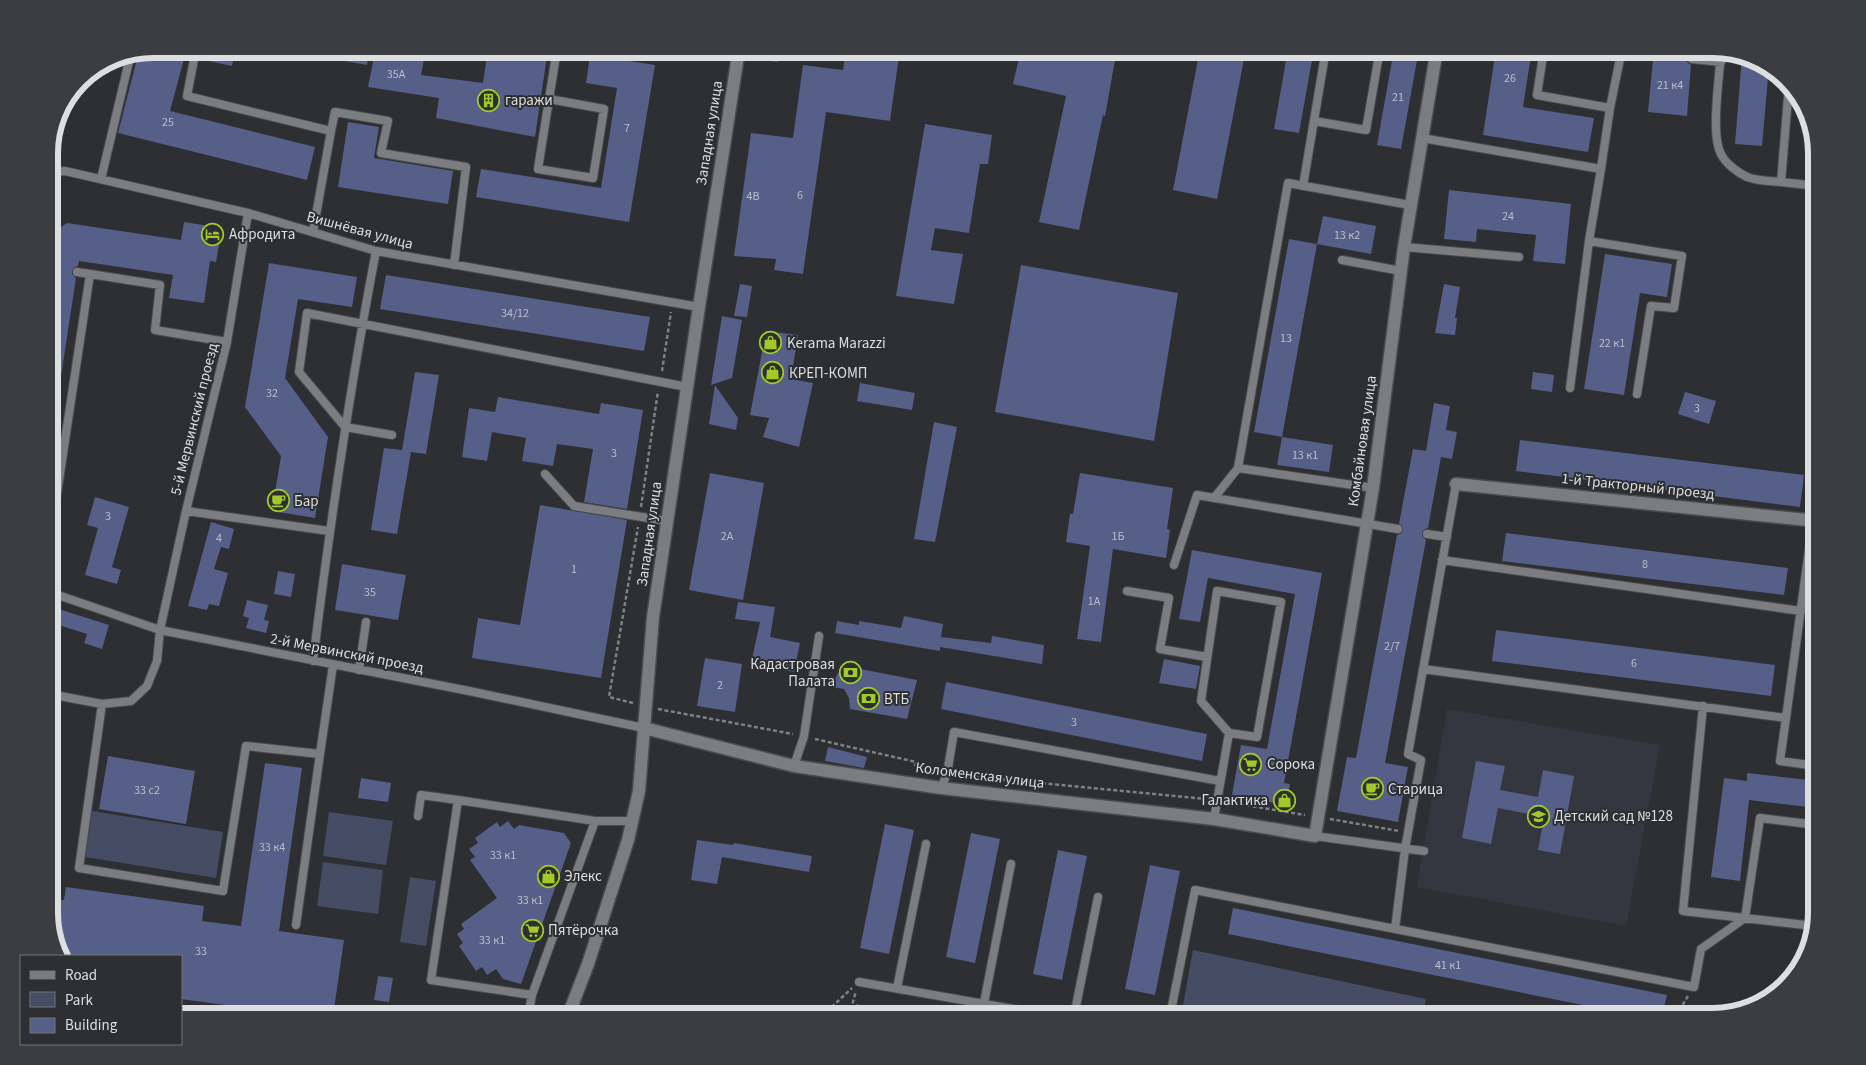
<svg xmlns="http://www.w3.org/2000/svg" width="1866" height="1065" viewBox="0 0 1866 1065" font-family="'Source Sans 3',sans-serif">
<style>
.built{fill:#343740}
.green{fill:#464c64}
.building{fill:#555f88}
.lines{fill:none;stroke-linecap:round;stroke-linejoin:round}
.service-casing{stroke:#4a4b4d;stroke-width:10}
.minor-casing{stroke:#4a4b4d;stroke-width:15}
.tertiary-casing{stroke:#4a4b4d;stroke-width:15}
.path{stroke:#808184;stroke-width:2.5;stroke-dasharray:4 2.5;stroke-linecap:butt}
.service{stroke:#7c7d81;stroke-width:8}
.minor{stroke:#7c7d81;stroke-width:12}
.tertiary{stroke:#7c7d81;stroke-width:12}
.labels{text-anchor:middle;stroke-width:4;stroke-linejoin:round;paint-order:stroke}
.number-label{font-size:12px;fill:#bbbeca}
.poi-label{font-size:15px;fill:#dddee0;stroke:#2e2f32;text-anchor:start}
.street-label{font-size:15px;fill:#dddee0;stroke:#2e2f32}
.rim{fill:none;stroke:#dddee0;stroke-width:6}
</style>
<rect width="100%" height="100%" fill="#2e2f32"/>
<!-- built -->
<path class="built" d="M1447,709L1660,745L1626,926L1417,887Z"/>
<!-- green -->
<path class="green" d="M92,811L223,832L216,878L85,857Z
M329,812L393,821L386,865L323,856Z
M323,862L383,870L378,914L317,906Z
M410,877L436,881L426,946L400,942Z
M1193,950L1426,999L1422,1016H1181Z"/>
<!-- building -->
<path class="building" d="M206,49H235L232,66L204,60Z
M334,49H369L367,65L333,59Z
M398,49H426L421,75L483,83L488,49H548L535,137L436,118L439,98L368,87L374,57L396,61Z
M596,49L625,52L623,60L655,65L629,222L476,197L481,169L601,188L617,88L586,83L590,55L595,56Z
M764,49H780L778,62L762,60Z
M846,49H900L890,121L826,112L803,274L774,270L776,259L734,256L751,133L793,138L803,65L843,70Z
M1021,49H1117L1105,116L1103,115L1079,230L1039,222L1066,96L1013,84Z
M1200,49H1217L1245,54L1217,199L1173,190Z
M1288,49H1314L1299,133L1274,129Z
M1394,49H1419L1401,149L1377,145Z
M1496,49H1532L1523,107L1594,118L1588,152L1483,135Z
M1654,49H1693V53L1688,55L1686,59L1688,63L1691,65L1687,116L1648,112Z
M147,50L184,59L170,111L315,147L307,180L118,133L139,51Z
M1742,56L1765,63L1769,66L1762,146L1735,144Z
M348,122L379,127L374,158L453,171L448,204L338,187Z
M925,124L992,135L988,164H980L969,233L935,228L931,250L963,254L954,304L896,296Z
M1449,190L1571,204L1565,264L1533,261L1536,235L1477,229L1476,242L1444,239Z
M1323,216L1376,226L1371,254L1317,244Z
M184,222L222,228L216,262L210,261L204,303L169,298L173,275L79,261L78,266L75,267L72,271V274L76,278L56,409L49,408V256L53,233L67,223L181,240Z
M1289,239L1317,244L1282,437L1254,432Z
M1605,254L1672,264L1667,297L1640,293L1624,395L1584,389Z
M269,263L357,277L352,307L298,299L285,378L328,437L315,518L272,511L281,456L245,407Z
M1021,265L1178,293L1154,441L995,412Z
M386,275L650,317L644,351L380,309Z
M740,284L752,286L747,317L734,316Z
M1444,284L1460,287L1455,318H1457L1455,335L1435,333Z
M722,316L742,320L732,378L711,385Z
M766,331L798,335L791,379L813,383L799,447L763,437L769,418L750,415Z
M415,372L439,375L426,454L411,452L397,534L371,530L384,448L402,450Z
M1533,372L1554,375L1552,392L1531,389Z
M860,383L915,393L912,410L857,401Z
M715,385L738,418L736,430L709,424Z
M1685,392L1716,401L1709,424L1678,414Z
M498,397L599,414L601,403L643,410L627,509L584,502L593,449L557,444L553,466L522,461L526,438L492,432L487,461L462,457L469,408L495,412Z
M1434,403L1450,406L1446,430L1457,432L1452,459L1441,457L1428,528L1425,529L1422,533V536L1426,540L1385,763L1408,767L1398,822L1337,811L1347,757L1356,758L1397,535L1400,534L1403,530V527L1399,524L1413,449L1426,451Z
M934,422L957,427L935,542L914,539Z
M1282,437L1333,445L1329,472L1277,465Z
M1520,440L1804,475L1800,507L1516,471Z
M710,473L764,483L743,600L689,590Z
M1080,473L1173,488L1167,529L1170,530L1166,558L1113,549L1101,642L1077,639L1090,546L1066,542L1070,514H1073Z
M95,497L129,507L112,567L121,570L117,584L85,575L98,528L87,525Z
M540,505L627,520L601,678L472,658L478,618L520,625Z
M211,522L234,529L229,549L221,547L214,569L228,573L219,606L209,604L207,610L188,606Z
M1506,533L1788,568L1784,595L1502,561Z
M1192,550L1322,573L1284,783L1290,784L1286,805L1232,795L1241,745L1267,749L1295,594L1208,578L1200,622L1179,619Z
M342,564L406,575L398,620L335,610Z
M278,571L295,574L291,597L274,594Z
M247,600L268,605L264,620L269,621L266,633L246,628L249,618L243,616Z
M738,602L775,607L770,637L800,643L794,672L751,663L760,622L735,619Z
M49,606L109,625L102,649L84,643L87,634L49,622Z
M904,616L943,624L941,637L991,643L992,636L1044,645L1042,664L940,647V651L835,633L837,621L859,625V621L901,628Z
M1496,630L1775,665L1771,696L1492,661Z
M705,658L742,664L735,712L697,706Z
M1164,659L1200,666L1196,689L1159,683Z
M850,667L917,680L907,719L850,709L849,698L844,689L831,687L838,673Z
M946,682L1207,734L1202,761L941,709Z
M828,747L867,757L864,768L825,761Z
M108,756L195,771L186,824L99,809Z
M1476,761L1505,766L1500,790L1538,797L1543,770L1574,776L1560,854L1538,850L1544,817L1498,808L1491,844L1462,838Z
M265,763L302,768L279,931L344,940L333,1016H306L181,999V956H61L49,919V898L64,900L66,887L204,906L202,921L241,926Z
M1747,773L1817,781V808L1749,800L1740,881L1711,877L1724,778L1747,781Z
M361,778L391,783L388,802L358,798Z
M508,821L514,829L519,825L564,833L571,843L521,984L503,979L496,969L487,975L482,967L476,971L459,946L463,943L457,934L464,929L461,924L497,898L470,860L475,857L469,849L478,843L475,838L497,822L500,827Z
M885,824L914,830L889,954L860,948Z
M971,833L1000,839L975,963L946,957Z
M697,840L733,845L734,843L812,856L809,872L722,857L717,884L691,880Z
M1058,850L1087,856L1062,980L1033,974Z
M1150,865L1180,871L1155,995L1125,989Z
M1233,908L1667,995L1662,1016H1638L1228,934Z
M378,976L393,978L389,1002L374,1000Z
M856,1004L888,1011V1016H854Z"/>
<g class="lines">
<defs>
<path id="service" d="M196,49L187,96L331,131L313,232
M1721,51C1720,75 1710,134 1721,154C1725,163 1738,173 1747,177C1758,181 1769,181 1781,182
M1692,59L1721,62
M1789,85L1781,182L1817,186
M549,99L604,109L593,178L538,169L557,49
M1610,108L1622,49
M56,115L57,112
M1314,121L1366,130L1380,49
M331,131L335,112L388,121L381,153L466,167L454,265
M1422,138L1601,169L1610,108L1537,95L1544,49
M49,176L55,172L65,171L248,213L376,251L699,307
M101,179L131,53
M1303,186L1326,49
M1589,241L1682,256L1674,308L1651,306L1637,394
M1404,247L1519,257
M1342,260L1401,271
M77,272L90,274
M1570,388L1589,241L1601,169
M392,435L345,427L299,372L307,313L687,387
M545,474L574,506L667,521
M1373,488L1238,468L1288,183L1410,205
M1214,498L1238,468
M186,511L329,531
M1427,534L1447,537
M49,547L90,274L160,285L155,330L227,342
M1442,560L1801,611
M1174,565L1197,495L1398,529
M1127,591L1169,598L1160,649L1207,657
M1217,591L1281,602L1257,737L1229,733L1201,701Z
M49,592L160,630L474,692L644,728
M313,661C330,524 350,387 376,251
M1423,669L1786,718L1813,520
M359,670L366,622
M49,694L102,704L131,701L147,686L157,661L160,630L186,511L227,342L248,213
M102,704L79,868L223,891L246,746L320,754L333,665
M1703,706L1683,911L1814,926
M1786,718L1780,761L1817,766
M794,766L804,736L819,636
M941,788L947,774L954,732L1220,781
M418,816L421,795L458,800
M1214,819L1229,733
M595,821H633
M1315,836L1424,851
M296,925L320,754
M1395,929L1405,849L1421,760L1408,754L1456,484
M859,982L1054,1016
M897,988L926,844
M984,1003L1011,864
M181,1015L191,1016
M528,1016L532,995L595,821L458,800L431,980L532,995
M1074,1016L1098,897
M1170,1016L1195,890L1694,987L1701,949L1745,918L1760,818L1817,825"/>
<path id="minor" d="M1456,484L1817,521
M1813,520L1817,494
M644,728L794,766L941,788L1214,819L1315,836L1373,488L1404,247L1437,49"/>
<path id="tertiary" d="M568,1016L588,964L628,840L639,791L653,617L699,307L739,49"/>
</defs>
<!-- service casing -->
<use href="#service" class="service-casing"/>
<!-- minor casing -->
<use href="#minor" class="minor-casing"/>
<!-- tertiary casing -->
<use href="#tertiary" class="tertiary-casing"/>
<!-- path -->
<path class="path" d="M662,371L671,312
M641,507L658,391
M633,703L609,697L638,527
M658,709L793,734
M815,739L916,762L915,767L938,772
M958,775L1206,799
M1227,802L1305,815
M1330,819L1399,831
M822,1016L852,988
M849,1016L856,991
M1676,1016L1688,996"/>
<!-- service -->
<use href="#service" class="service"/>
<!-- minor -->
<use href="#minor" class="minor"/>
<!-- tertiary -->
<use href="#tertiary" class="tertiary"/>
</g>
<!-- icons -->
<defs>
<symbol id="building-ring" viewBox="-11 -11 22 22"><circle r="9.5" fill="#2e2f32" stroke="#a1c92a" stroke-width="1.5"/><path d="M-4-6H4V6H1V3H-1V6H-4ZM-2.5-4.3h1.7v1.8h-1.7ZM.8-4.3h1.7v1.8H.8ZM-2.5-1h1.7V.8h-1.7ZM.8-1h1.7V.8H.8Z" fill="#a1c92a"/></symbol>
<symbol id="hotel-ring" viewBox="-11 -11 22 22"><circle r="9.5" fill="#2e2f32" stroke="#a1c92a" stroke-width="1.5"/><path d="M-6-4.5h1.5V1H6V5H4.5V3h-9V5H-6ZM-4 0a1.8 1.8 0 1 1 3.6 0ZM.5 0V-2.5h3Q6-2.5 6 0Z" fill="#a1c92a"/></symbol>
<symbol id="shop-ring" viewBox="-11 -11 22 22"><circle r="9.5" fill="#2e2f32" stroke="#a1c92a" stroke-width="1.5"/><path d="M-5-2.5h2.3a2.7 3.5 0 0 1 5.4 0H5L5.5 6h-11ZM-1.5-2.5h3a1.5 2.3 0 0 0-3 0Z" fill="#a1c92a"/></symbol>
<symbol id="cafe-ring" viewBox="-11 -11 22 22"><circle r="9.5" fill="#2e2f32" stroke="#a1c92a" stroke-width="1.5"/><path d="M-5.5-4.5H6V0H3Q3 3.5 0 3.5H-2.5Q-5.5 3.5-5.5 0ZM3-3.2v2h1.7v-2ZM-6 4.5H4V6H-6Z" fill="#a1c92a"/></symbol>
<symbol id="bank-ring" viewBox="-11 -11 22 22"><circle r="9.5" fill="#2e2f32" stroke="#a1c92a" stroke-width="1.5"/><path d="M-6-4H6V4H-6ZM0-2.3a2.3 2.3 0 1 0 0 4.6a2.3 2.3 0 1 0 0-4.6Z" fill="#a1c92a"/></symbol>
<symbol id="supermarket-ring" viewBox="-11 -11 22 22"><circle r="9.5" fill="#2e2f32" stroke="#a1c92a" stroke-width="1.5"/><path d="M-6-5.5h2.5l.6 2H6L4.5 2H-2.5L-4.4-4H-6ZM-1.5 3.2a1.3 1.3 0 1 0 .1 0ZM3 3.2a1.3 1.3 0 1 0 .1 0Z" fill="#a1c92a"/></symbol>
<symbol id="school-ring" viewBox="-11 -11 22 22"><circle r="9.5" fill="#2e2f32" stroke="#a1c92a" stroke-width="1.5"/><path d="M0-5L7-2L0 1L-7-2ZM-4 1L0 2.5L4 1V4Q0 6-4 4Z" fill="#a1c92a"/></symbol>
</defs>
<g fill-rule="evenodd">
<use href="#building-ring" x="476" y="88" width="25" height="25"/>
<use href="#hotel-ring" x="200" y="222" width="25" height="25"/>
<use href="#shop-ring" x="758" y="330" width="25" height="25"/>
<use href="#shop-ring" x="760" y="360" width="25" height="25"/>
<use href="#cafe-ring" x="266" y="488" width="25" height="25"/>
<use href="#bank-ring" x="838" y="660" width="25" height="25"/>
<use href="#bank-ring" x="856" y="686" width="25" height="25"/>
<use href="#supermarket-ring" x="1238" y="752" width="25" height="25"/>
<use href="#cafe-ring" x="1360" y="776" width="25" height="25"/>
<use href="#shop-ring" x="1272" y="788" width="25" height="25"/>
<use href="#school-ring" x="1526" y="804" width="25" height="25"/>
<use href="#shop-ring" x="536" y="864" width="25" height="25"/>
<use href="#supermarket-ring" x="520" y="918" width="25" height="25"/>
</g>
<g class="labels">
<!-- number labels -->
<g class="number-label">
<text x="396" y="78">35А</text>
<text x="1510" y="82">26</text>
<text x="1670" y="89">21 к4</text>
<text x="1398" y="101">21</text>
<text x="168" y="126">25</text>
<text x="627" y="132">7</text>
<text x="800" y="199">6</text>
<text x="753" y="200">4В</text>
<text x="1508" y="220">24</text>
<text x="1347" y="239">13 к2</text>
<text x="515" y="317">34/12</text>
<text x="1286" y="342">13</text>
<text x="1612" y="347">22 к1</text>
<text x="272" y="397">32</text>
<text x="1697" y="412">3</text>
<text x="614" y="457">3</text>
<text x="1305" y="459">13 к1</text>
<text x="108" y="520">3</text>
<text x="727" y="540">2А</text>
<text x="1118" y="540">1Б</text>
<text x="219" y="542">4</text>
<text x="1645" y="568">8</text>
<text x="574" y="573">1</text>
<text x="370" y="596">35</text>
<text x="1094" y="605">1А</text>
<text x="1392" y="650">2/7</text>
<text x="1634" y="667">6</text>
<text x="720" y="689">2</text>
<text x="1074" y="726">3</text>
<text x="147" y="794">33 с2</text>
<text x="272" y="851">33 к4</text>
<text x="503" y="859">33 к1</text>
<text x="530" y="904">33 к1</text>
<text x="492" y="944">33 к1</text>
<text x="201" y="955">33</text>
<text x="1448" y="969">41 к1</text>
</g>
<!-- poi labels -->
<g class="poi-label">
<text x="505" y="105">гаражи</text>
<text x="229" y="239">Афродита</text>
<text x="787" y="348">Kerama Marazzi</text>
<text x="789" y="378">КРЕП-КОМП</text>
<text x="294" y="506">Бар</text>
<text x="835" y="669" text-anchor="end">Кадастровая<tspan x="835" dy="17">Палата</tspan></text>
<text x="884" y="704">ВТБ</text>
<text x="1267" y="769">Сорока</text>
<text x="1388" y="794">Старица</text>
<text x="1268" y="805" text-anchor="end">Галактика</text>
<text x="1554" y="821">Детский сад №128</text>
<text x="564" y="881">Элекс</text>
<text x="548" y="935">Пятёрочка</text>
</g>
<!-- street labels -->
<g class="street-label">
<text transform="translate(709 133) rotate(-81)" y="5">Западная улица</text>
<text transform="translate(360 230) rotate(15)" y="5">Вишнёвая улица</text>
<text transform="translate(194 419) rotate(-76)" y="5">5-й Мервинский проезд</text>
<text transform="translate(1362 441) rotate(-82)" y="5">Комбайновая улица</text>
<text transform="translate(1638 486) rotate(6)" y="5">1-й Тракторный проезд</text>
<text transform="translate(649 534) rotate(-82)" y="5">Западная улица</text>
<text transform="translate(347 653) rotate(11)" y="5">2-й Мервинский проезд</text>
<text transform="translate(980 775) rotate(7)" y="5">Коломенская улица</text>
</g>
</g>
<!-- crop -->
<path d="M0 0H1866V1065H0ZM153 58H1713A95 95 0 0 1 1808 153V913A95 95 0 0 1 1713 1008H153A95 95 0 0 1 58 913V153A95 95 0 0 1 153 58Z" fill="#3c3d40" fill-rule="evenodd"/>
<path class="rim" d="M153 58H1713A95 95 0 0 1 1808 153V913A95 95 0 0 1 1713 1008H153A95 95 0 0 1 58 913V153A95 95 0 0 1 153 58Z"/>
<!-- legend -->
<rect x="20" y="955" width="162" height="90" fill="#2e2f32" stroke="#747578"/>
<rect x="30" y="971" width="25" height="8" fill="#7c7d81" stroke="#747578"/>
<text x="65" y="980" font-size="15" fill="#dddee0">Road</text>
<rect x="30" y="992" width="25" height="15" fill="#464c64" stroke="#747578"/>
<text x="65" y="1005" font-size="15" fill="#dddee0">Park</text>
<rect x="30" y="1018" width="25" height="15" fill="#555f88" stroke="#747578"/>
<text x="65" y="1030" font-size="15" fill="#dddee0">Building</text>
</svg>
